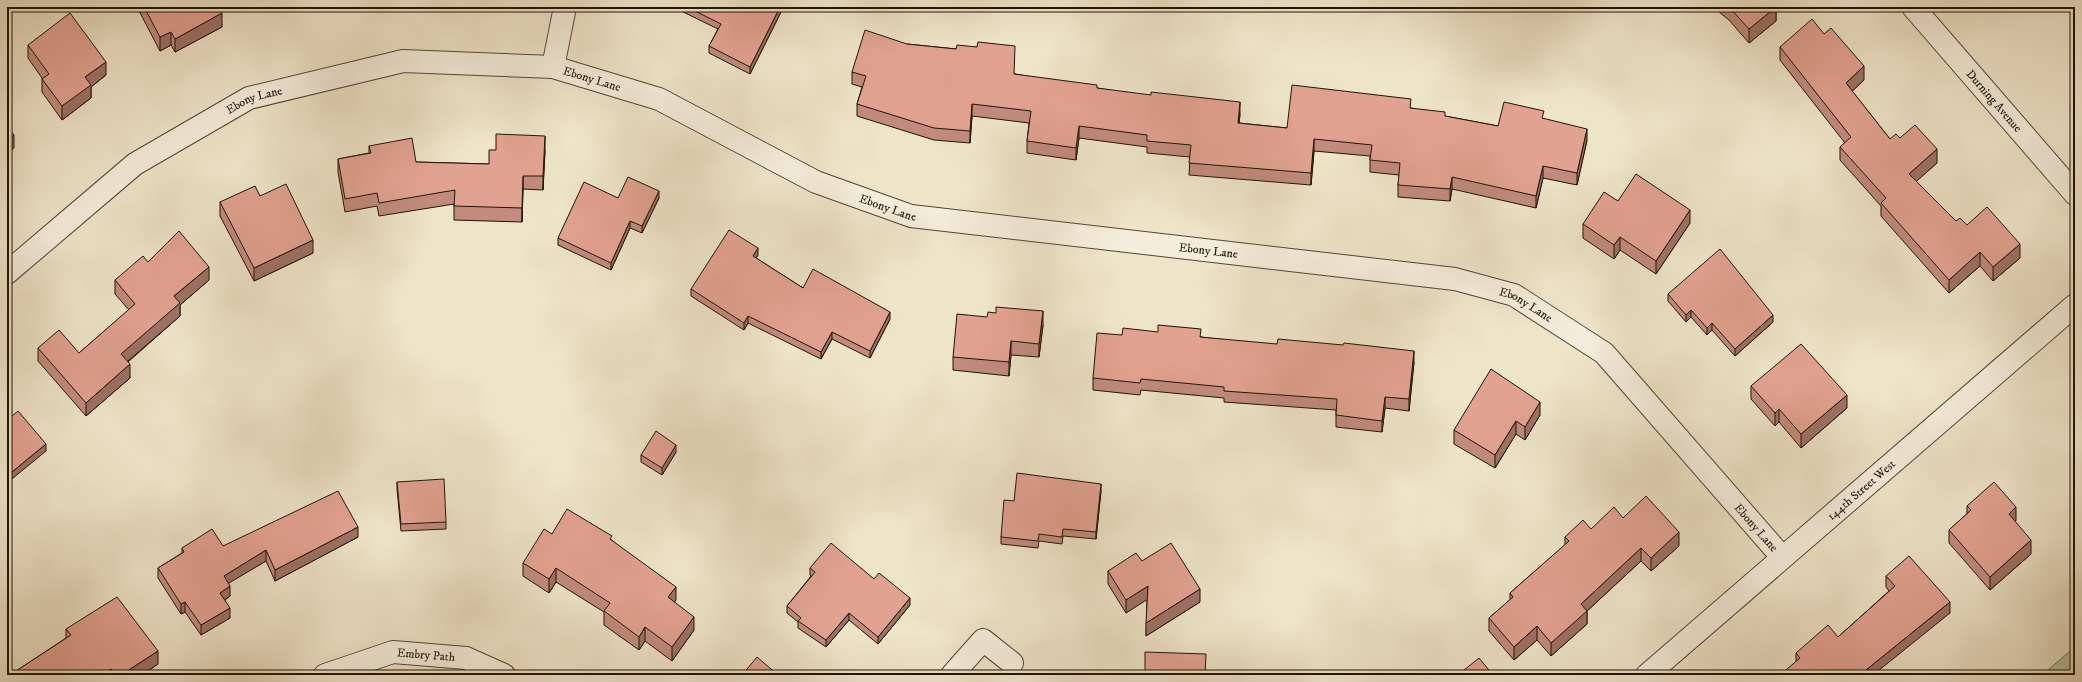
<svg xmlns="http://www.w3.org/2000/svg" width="2082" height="682" viewBox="0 0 2082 682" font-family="'IM FELL DW Pica',serif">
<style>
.green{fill:#b6c598;stroke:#6b6c50}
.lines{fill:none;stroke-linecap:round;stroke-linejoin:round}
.minor-casing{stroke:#544737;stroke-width:24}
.tertiary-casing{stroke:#544737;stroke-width:24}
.minor{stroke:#f4eddb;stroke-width:22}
.tertiary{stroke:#f4eddb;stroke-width:22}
.wall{fill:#c28b7d;stroke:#201307}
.shaded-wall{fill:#9e7166;stroke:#201307}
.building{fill:#e2a291;stroke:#201307}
.labels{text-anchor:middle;stroke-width:3;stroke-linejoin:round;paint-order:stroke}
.street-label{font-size:12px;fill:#201307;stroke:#f4eddb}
</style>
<rect width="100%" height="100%" fill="#eee4c8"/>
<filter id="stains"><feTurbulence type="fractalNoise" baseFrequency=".005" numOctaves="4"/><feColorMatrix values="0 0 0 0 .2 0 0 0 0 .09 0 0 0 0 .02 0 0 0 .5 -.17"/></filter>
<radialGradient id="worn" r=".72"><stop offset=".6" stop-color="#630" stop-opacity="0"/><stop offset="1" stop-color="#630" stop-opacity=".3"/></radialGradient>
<!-- green -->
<path class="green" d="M2075,647V675H2042Z"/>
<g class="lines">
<defs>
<g id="minor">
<path id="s1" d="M1913,7L2075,194"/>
<path d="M553,67L565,7"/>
<path id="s2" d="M7,273L135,164L249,98L403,61L553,67L659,99L816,182L911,216L1455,279L1514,295L1604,353L1782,557"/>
<path d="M952,675L983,640L1012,663"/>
<path id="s3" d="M1647,675L2075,305"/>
</g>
<g id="tertiary">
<path id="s4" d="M325,675L393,652L466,658L504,675"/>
</g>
</defs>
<!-- minor casing -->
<use href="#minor" class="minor-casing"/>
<!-- tertiary casing -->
<use href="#tertiary" class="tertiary-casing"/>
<!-- minor -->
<use href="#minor" class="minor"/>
<!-- tertiary -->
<use href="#tertiary" class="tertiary"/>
</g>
<!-- wall -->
<path class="wall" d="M137,7H219L222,27L175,52L171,45L160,51Z
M673,7H781V12L750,74L709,53V46L718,29Z
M1713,7H1776V21L1749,43L1729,20Z
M1824,34L1864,80L1852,91L1890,139L1900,138L1937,163L1916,181L1956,221L1967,225L2020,258L1993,281L1980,266L1949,293L1881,216V206L1840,160V147L1845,143L1780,60V47Z
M907,44L956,49L977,47L1015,74L1097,88L1240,114L1239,123L1287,128L1411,108L1445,116L1498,126L1544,119L1587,140L1577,185L1543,178L1536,208L1452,189L1450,201L1398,197V185L1399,175L1370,172V156L1314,151L1311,185L1189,175L1190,157L1147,153V147L1079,138L1076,160L1027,153V141L1029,123L972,116L970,143L934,140L857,116V104L862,87L852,84V72Z
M28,45L106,75L91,87V98L62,120L42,92V78L28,58Z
M369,146L416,162L489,164L545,150L543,190L523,189L522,222L454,220V204L379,216L377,206L345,212L338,172V159L369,153Z
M260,196L313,253L254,281L220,216V202Z
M618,198H659L642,233L630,228L611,270L558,245V238Z
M1618,201L1690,223L1656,274L1620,250L1614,259L1583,238V224Z
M758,255L756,258L803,288L890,319L870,358L832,339L821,359L748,323L744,330L691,296V289Z
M115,280H209L180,305V316L128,362L130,378L86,416L38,361V348L79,353L129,310L115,294Z
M1668,294L1773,322L1735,356L1712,330L1707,335L1691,317L1686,322L1668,301Z
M1043,325L1039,357L1011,355L1009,376L953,370V357Z
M1122,335L1201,337L1414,362L1409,411L1385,408L1382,432L1336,427V410L1224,402V398L1141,390L1140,395L1093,390V378Z
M1751,386L1847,408L1801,448L1779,422L1775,426L1751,399Z
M1540,415L1525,440L1516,434L1495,468L1454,444V430Z
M676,452L662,475L641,462V455Z
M397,482L446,522V529L401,531L397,489Z
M1101,491L1096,539L1063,536L1062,544L1039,541L1038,548L1001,544V537L1014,501Z
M1967,506L2016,521H2015L2031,554L1990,590L1949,543V530L1967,514Z
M1623,518L1679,546L1651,571L1641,561L1587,611V624L1551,656L1537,640L1514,660L1489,631V618L1510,600V593L1565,545V537L1591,529Z
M552,534L612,540L676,600L674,602L694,630L672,661L645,641L639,650L604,625V612L556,582L549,593L523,576V563Z
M358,537L275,581L266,561L228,583L230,596L225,600L230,618L201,635L185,612L181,614L158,578V568L182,553V548L223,546Z
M1142,561L1200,602L1146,636L1147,599L1126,613L1108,584V571Z
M810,568L874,579L910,605L878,644L849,620L826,647L798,628V622L787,613V606L811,576L810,575Z
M1886,576L1950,613L1796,661V653L1838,637L1889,591L1886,587Z
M66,629L158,664L142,675H10L66,638Z"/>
<!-- shaded-wall -->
<path class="shaded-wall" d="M780,7H781V12L750,74V67Z
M1776,7V21L1749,43V29Z
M222,13V27L175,52V39Z
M171,32V45L160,51V37Z
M106,62V75L91,87V98L62,120V106L85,77Z
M1864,66V80L1846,97V83Z
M1240,102V114L1238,135V123Z
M972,104V116L970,143V131Z
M1079,126V138L1076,160V148Z
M1587,129V140L1577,185V173Z
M14,135V148L7,154V141Z
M545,136V150L543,190V176Z
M1314,139V151L1311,185V173Z
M1937,149V163L1909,188V174Z
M1543,166V178L1536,208V196Z
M523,176V189L522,222V208Z
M1452,177V189L1450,201V189Z
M659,191V198L642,233V226Z
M1690,210V223L1656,274V261Z
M630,221V228L611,270V263Z
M1620,237V250L1614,259V245Z
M313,240V253L254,281V268Z
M2020,244V258L1993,281V267Z
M758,248V255L753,263V256Z
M1980,252V266L1949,293V280Z
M209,267V280L180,305V316L121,367V354L174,296Z
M1691,310V317L1686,322V315Z
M1043,311V325L1039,357V344Z
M890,312V319L870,358V351Z
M1773,315V322L1735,356V349Z
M748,316V323L744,330V323Z
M1712,323V330L1707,335V328Z
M832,332V339L821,359V352Z
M1011,341V355L1009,376V362Z
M1414,351V362L1409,411V399Z
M130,364V378L86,416V403Z
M1847,395V408L1801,448V434Z
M1385,397V408L1382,432V421Z
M1540,402V415L1525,440V427Z
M1779,409V422L1775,426V413Z
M1516,421V434L1495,468V455Z
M46,444V451L7,483V476Z
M676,445V452L662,475V468Z
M1101,484V491L1096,539V532Z
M2016,507V521L2009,527V514Z
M358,527V537L275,581V570Z
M1679,532V546L1651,571V558Z
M2031,540V554L1990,590V577Z
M1641,548V561L1587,611V624L1551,656V643L1581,604Z
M266,550V561L224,586V576Z
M556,568V582L549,593V579Z
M230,586V596L220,603V593Z
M1148,586V599L1126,613V600Z
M676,587V600L668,611V597Z
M1200,589V602L1146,636V623Z
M910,598V605L878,644V637Z
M185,602V612L181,614V604Z
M1950,602V613L1873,675H1866V670Z
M230,608V618L201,635V625Z
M849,613V620L826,647V640Z
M694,617V630L672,661V647Z
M1537,626V640L1514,660V647Z
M645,627V641L639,650V637Z
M158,651V664L142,675H121Z
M111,669V675H101Z"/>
<!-- building -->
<path class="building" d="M144,7H219L222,13L175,39L171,32L160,37Z
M687,7H780L750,67L709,46L721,24Z
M1729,7H1776L1749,29Z
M70,13L106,62L85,77L91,85L62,106L42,79L49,74L28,45Z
M1812,19L1824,34L1831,28L1864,66L1846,83L1890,139L1896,134L1900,138L1915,125L1937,149L1909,174L1956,221L1960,218L1967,225L1987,207L2020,244L1993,267L1980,252L1949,280L1881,203L1886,198L1840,147L1851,137L1780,47Z
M865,30L907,44L956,49L957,45L977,47L978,42L1015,46L1014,74L1097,85V88L1151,95V92L1240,102L1238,123L1287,128L1292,85L1411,99L1410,108L1445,112V116L1498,126L1504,102L1544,111L1542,118L1587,129L1577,173L1543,166L1536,196L1452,177L1450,189L1398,185L1400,163L1370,160L1372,145L1314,139L1311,173L1189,163L1191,145L1147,141V135L1079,126L1076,148L1027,141L1031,111L972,104L970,131L934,128L857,104L866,76L852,72Z
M7,127L14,135L7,141Z
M496,134L545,136L543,176H523L522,208L454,206L455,190L379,203L377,193L345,199L338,159L371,153L369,146L412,138L416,162L489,164V150H496Z
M1636,174L1690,210L1656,261L1620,237L1614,245L1583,224L1604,192L1618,201Z
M628,177L659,191L642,226L630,221L611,263L558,238L584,182L618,198Z
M286,184L313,240L254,268L220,202L255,186L260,196Z
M729,230L758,248L753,256L803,288L813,269L890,312L870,351L832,332L821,352L748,316L744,323L691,289Z
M179,231L209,267L174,296L180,303L121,354L130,364L86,403L38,348L59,330L79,353L135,304L115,280L143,256L148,262Z
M1720,249L1773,315L1735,349L1712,323L1707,328L1691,310L1686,315L1668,294Z
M996,307L1043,311L1039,344L1011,341L1009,362L953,357L957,314L987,317L988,312L996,313Z
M1158,325L1201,329L1200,337L1277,344L1278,339L1343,345L1344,343L1414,351L1409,399L1385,397L1382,421L1336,415L1337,399L1224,391V387L1141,379L1140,383L1093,378L1097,333L1122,335L1123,328L1158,332Z
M1801,344L1847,395L1801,434L1779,409L1775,413L1751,386Z
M1491,369L1540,402L1525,427L1516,421L1495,455L1454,430Z
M18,411L46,444L7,476V420Z
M656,431L676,445L662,468L641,455Z
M1017,473L1101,484L1096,532L1063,529L1062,537L1039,534L1038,541L1001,537L1004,500L1014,501Z
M444,479L446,522L401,524L397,482Z
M1994,482L2016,507L2009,514L2031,540L1990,577L1949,530L1971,510L1967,506Z
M338,491L358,527L275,570L266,550L224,576L230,586L220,593L230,608L201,625L185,602L181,604L158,568L184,552L182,548L212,529L223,546Z
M1646,496L1679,532L1651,558L1641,548L1581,604L1587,611L1551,643L1537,626L1514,647L1489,618L1513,597L1510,593L1569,541L1565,537L1583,520L1591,529L1614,507L1623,518Z
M567,509L612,536L610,539L676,587L668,597L694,617L672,647L645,627L639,637L604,611L610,603L556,568L549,579L523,563L544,529L552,534Z
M831,543L874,579L879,573L910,598L878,637L849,613L826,640L798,621L801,618L787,606L815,572L810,568Z
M1171,543L1200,589L1146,623L1148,586L1126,600L1108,571L1136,553L1142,561Z
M1909,556L1950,602L1866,670L1871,675H1780L1800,658L1796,653L1828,625L1838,637L1895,586L1886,576Z
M117,597L158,651L121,675H116L111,669L101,675H10L71,635L66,629Z
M1145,652L1206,654L1205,675H1145Z
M757,657L778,675H742Z
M1479,658L1493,675H1458Z"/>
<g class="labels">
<!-- street labels -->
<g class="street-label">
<text dy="4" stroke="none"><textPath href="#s2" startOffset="649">Ebony Lane</textPath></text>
<text dy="4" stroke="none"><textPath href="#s2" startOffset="304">Ebony Lane</textPath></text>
<text dy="4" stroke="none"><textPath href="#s1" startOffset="124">Durning Avenue</textPath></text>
<text dy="4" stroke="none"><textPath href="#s2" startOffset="973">Ebony Lane</textPath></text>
<text dy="4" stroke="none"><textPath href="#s2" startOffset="1297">Ebony Lane</textPath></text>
<text dy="4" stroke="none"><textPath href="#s2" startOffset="1621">Ebony Lane</textPath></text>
<text dy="4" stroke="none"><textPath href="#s3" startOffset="283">144th Street West</textPath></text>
<text dy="4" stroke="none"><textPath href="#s2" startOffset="1945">Ebony Lane</textPath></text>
<text dy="4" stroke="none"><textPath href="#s4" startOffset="105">Embry Path</textPath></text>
</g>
</g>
<!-- margin -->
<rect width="2082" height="682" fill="none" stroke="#eee4c8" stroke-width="24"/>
<rect x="8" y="8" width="2066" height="666" fill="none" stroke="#201307" stroke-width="2"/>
<rect x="12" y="12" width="2058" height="658" fill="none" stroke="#201307"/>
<rect width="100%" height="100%" filter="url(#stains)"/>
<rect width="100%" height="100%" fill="url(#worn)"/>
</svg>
